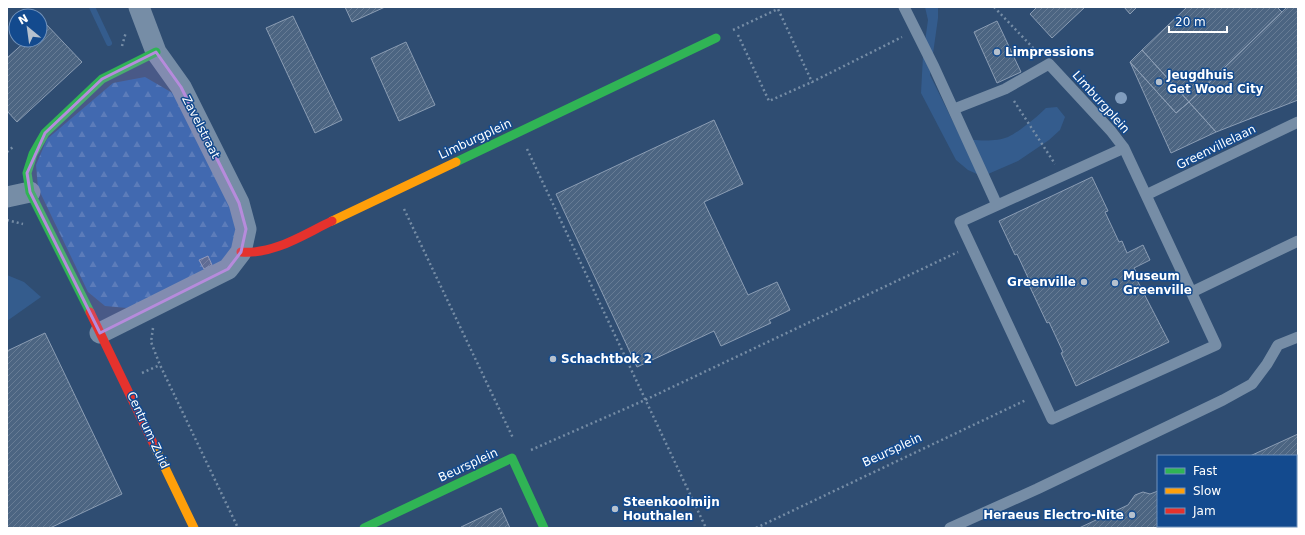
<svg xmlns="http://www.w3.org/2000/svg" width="1305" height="535" viewBox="0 0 1305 535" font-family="'DejaVu Sans',sans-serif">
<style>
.forest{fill:url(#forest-firs)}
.water{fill:#345c8d}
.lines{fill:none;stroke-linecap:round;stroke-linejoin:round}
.stream{stroke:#345c8d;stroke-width:6}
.building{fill:url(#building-hatch);stroke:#8b9db4}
.path{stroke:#768da6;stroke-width:2.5;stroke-dasharray:2 3;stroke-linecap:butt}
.lane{stroke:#768da6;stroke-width:11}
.street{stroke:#768da6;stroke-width:21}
.fast{stroke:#30b455;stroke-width:9}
.slow{stroke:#ff9f0a;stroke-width:9}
.jam{stroke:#e5322d;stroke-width:9}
.tree{fill:#819dbe}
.marked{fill:#b68bdc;fill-opacity:0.2;stroke:#b68bdc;stroke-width:3;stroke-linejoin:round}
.poi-dot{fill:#b6c1ce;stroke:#134a8e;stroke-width:1.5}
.labels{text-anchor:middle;stroke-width:3;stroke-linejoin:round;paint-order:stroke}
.poi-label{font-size:12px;font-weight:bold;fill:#fff;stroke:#134a8e;text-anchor:start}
.street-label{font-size:12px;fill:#fff;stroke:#134a8e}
</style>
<defs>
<pattern id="forest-firs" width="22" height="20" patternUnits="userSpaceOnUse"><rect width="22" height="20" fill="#2561a5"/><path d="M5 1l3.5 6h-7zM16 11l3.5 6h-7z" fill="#4679b2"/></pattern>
<pattern id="building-hatch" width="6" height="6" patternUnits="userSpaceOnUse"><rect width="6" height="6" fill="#4c6582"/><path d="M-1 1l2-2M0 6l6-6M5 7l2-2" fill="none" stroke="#677c95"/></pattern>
</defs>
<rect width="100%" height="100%" fill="#2f4d72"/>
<!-- forest -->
<path class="forest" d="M145,77L176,95L234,213L236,245L218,269L127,308L105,306L88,292L38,188L36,165L47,139L113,83Z"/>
<!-- water -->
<path class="water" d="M925,7H938V18L930,75L961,138C973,141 997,142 1008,137C1019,132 1038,116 1046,108L1057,107L1065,117L1060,130L1049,140L1018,161L988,174H977L968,170L956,160L921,93L923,56L928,20Z
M7,275L24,282L41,297L7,321Z"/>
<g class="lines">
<!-- stream -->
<path class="stream" d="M92,7L109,43"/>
</g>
<!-- building -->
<path class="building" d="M345,7H385L352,22Z
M1037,7H1085L1052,38L1030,14Z
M1124,7H1137L1130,14Z
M1187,7H1277L1282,12L1189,102L1142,50Z
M1287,7H1298V100L1216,132L1189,102Z
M293,16L342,120L315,133L266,28Z
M997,21L1021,72L997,83L974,32Z
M45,23L82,62L17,122L7,111V58L27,40H40V27Z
M406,42L435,105L399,121L371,58Z
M1142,50L1189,102L1176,113L1130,62Z
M1130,62L1176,113L1189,102L1216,132L1171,153Z
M714,120L743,184L704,202L748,295L777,282L790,310L769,320L771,323L721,346L714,331L637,367L556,194Z
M1092,177L1108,211L1105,212L1119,242L1122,241L1127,253L1143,245L1150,260L1134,268L1140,279L1137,280L1169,342L1076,386L1061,353L1063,352L1049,322L1047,323L1029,285L1031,284L1017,254L1015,255L999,221Z
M208,256L212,265L204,269L199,260Z
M45,333L122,494L50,528H7V351Z
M1298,434V502L1296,503V456H1250Z
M1158,491V526H1167L1166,528H1079L1128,505L1135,495L1143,492L1150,494Z
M501,508L510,528H462L461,527Z"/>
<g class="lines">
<!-- path -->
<path class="path" d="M994,7L1038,53
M733,30L778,9L812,82L902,37
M738,35L769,101L812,82
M122,46L126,32
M1014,101L1055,164
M527,149L706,528
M7,152L13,147
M404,209L513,438
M7,220L23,224
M153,328L151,342L160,365L238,528
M142,373L160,365
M531,450L645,400L958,252
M756,528L1026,400"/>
<!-- lane -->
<path class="lane" d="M904,7L934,67L997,205
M954,109L1005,89L1049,64L1111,131L1124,148L1216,345L1052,419L960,222L1124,148
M1146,195L1298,122
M1192,292L1298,241
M950,528L1037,489L1223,400L1252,384L1267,364L1278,345L1298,337"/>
<!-- street -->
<path class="street" d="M7,197L30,192
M100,333L228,269L241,252L246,229L239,203L181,87L156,52L139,7"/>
<!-- fast -->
<path class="fast" d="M456,162L716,38
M90,312L30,192L27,173L33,154L45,133L102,79L156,52
M364,528L512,458L544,528"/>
<!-- slow -->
<path class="slow" d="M332,221L456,162
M154,445L194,528"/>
<!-- jam -->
<path class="jam" d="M241,252C274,255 304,234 332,221
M90,312L154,445"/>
</g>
<!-- trees -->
<circle class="tree" cx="1121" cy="98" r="6"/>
<!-- marked area -->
<path class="marked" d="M156,52L181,87L239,203L246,229L241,252L228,269L100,333L30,192L27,173L45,133L102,79Z"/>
<!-- markers -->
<g class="poi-dot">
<circle cx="997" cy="52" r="4"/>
<circle cx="1159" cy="82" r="4"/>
<circle cx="1084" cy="282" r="4"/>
<circle cx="1115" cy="283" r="4"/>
<circle cx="553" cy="359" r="4"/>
<circle cx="615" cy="509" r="4"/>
<circle cx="1132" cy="515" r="4"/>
</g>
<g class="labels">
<!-- poi labels -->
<g class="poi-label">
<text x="1005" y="56">Limpressions</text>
<text x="1167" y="79">Jeugdhuis<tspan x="1167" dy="14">Get Wood City</tspan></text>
<text x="1123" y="280">Museum<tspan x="1123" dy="14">Greenville</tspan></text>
<text x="1076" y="286" text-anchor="end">Greenville</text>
<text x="561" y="363">Schachtbok 2</text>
<text x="623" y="506">Steenkoolmijn<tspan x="623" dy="14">Houthalen</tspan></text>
<text x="1124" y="519" text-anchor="end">Heraeus Electro-Nite</text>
</g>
<!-- street labels -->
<g class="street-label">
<text transform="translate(1101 102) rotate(48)" y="4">Limburgplein</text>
<text transform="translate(201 127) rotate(63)" y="4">Zavelstraat</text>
<text transform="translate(475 139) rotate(-25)" y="4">Limburgplein</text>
<text transform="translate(1216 147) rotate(-26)" y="4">Greenvillelaan</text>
<text transform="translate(148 430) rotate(65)" y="4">Centrum-Zuid</text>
<text transform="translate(892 450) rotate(-25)" y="4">Beursplein</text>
<text transform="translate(468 465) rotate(-25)" y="4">Beursplein</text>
</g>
</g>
<!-- border -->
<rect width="1305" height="535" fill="none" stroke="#ffffff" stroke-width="16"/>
<!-- legend -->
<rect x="1157" y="455" width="140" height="72" fill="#134a8e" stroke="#7192bb"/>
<rect x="1165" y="468" width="20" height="6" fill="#30b455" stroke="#7192bb"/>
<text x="1193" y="475" font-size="12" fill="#ffffff">Fast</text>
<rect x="1165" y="488" width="20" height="6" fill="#ff9f0a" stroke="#7192bb"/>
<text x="1193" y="495" font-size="12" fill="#ffffff">Slow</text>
<rect x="1165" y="508" width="20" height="6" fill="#e5322d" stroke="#7192bb"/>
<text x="1193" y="515" font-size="12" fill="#ffffff">Jam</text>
<!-- north arrow -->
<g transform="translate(28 28) rotate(331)"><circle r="19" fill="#134a8e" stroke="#7192bb"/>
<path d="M0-3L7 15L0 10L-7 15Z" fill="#b6c1ce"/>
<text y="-6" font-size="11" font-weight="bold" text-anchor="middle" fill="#ffffff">N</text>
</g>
<!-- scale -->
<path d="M1169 26v6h58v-6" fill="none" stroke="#ffffff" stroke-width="2"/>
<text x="1175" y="26" font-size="12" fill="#ffffff" stroke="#134a8e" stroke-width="3" paint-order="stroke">20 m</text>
</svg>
